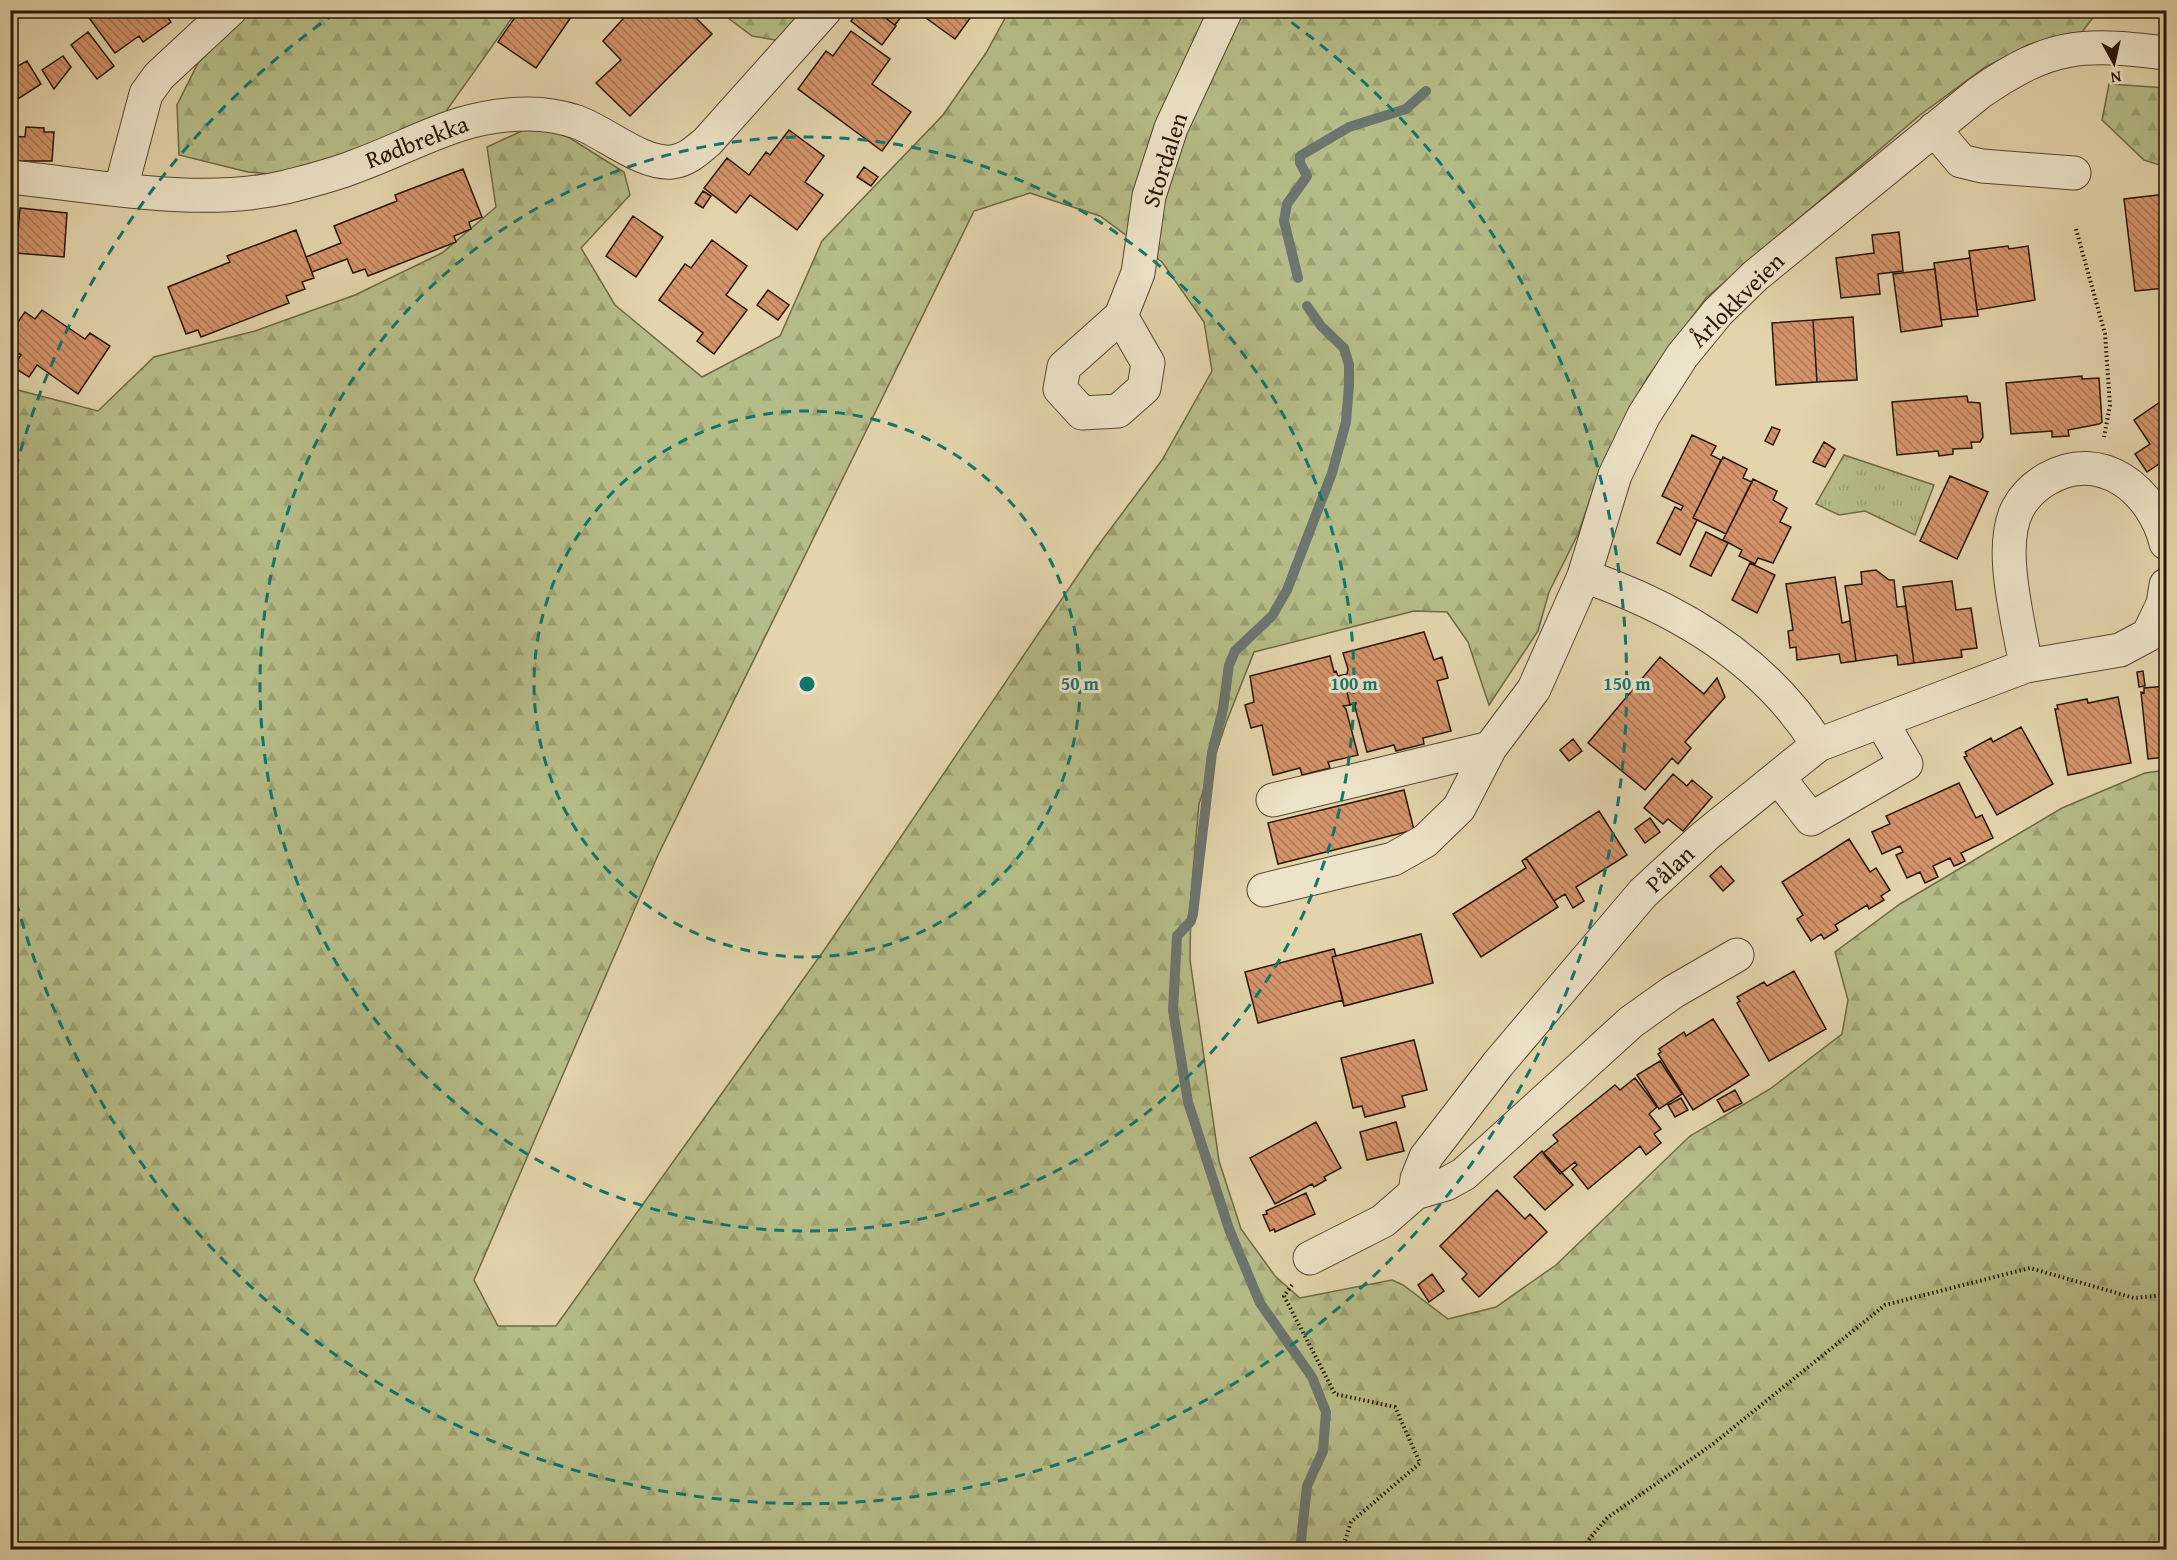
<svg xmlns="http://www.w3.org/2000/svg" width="2177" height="1560" viewBox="0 0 2177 1560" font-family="'Gentium Book Plus',serif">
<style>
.forest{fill:url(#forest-firs);stroke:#6f6946;stroke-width:1.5;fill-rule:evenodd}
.park{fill:url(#park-tufts);stroke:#6f6946;stroke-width:1.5}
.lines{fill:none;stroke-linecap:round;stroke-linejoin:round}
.stream{stroke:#6c756f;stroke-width:10}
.building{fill:url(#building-back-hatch);stroke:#281606;stroke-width:1.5}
.minor-casing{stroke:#57462f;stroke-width:35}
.path{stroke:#281606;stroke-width:4;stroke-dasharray:1.5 3;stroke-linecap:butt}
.minor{stroke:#ede3c8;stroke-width:33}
.ring{fill:none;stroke:#0f766e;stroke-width:3;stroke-dasharray:10 8}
.labels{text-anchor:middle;stroke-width:6;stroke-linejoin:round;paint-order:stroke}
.street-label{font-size:24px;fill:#281606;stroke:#ede3c8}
.centre{fill:#0f766e;stroke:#ede3c8;stroke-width:3}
.ring-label{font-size:18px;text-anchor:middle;font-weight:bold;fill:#0f766e;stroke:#ede3c8;stroke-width:6;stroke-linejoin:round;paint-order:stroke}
</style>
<defs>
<pattern id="forest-firs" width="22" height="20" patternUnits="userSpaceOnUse" patternTransform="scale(1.5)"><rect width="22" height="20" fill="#b6bc87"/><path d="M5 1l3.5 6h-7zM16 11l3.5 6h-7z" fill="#9ca173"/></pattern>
<pattern id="park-tufts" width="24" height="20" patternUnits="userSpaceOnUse" patternTransform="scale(1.5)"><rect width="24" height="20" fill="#b6bc87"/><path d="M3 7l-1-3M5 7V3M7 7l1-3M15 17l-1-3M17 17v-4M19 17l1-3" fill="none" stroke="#9ca173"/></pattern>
<pattern id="building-back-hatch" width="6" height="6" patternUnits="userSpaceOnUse" patternTransform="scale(1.5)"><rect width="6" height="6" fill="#d4936b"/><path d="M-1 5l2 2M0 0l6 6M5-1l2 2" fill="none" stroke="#ac7756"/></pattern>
</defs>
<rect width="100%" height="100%" fill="#e3d4ab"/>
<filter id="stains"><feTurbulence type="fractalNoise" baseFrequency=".00333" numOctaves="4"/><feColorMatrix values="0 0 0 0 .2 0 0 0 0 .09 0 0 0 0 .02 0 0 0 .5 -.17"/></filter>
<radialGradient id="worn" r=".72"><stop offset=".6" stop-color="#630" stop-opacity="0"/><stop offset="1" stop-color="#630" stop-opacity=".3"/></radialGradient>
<!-- forest -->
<path class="forest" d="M249,11H517L430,134L315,178L248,172L179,155L177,105L198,63Z
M719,11H830L787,42L752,36Z
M1009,11H2098L2082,32L2028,45L1984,68L1920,115L1706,298L1647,378L1604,459L1578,534L1549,592L1538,631L1489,705L1468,642L1447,612L1414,611L1254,652L1226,723L1199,804L1191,894L1190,960L1219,1161L1241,1229L1275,1276L1300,1298L1392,1280L1403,1285L1448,1319L1496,1307L1556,1265L1690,1136L1770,1089L1842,1034L1848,1000L1835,952L1900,904L2062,808L2145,773L2166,770V1549H11L10,388L98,411L154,357L255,331L355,295L442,253L496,207L487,147L539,123L565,135L624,172L630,195L581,248L615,305L702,377L780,336L822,241L943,115L986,53ZM1030,193L1100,216L1162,262L1204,322L1212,371L1162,460L1097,547L827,946L556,1326H498L474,1280L658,855L974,211Z
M2109,84L2166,88V167L2144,160L2102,120Z"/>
<!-- park -->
<path class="park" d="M1844,455L1934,485L1915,535L1865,511L1839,515L1816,504Z"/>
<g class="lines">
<!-- stream -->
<path class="stream" d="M1298,278L1284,221L1287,204L1307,176L1300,163V156L1349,127L1406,109L1426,91
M1300,1550L1307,1486L1323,1451L1326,1412L1312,1377L1260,1303L1229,1229L1188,1102L1173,1010L1177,936L1191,921L1193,914L1212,753L1223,709L1229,665L1235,651L1272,616L1287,590L1332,473L1346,422L1349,385V365L1344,348L1321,326L1307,306"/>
</g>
<!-- building -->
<path class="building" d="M173,10L166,15L171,22L143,42L139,36L115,53L84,11Z
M520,10H576L536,68L498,42Z
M631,10H688L712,34L630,116L596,83L621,60L603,41Z
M859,10H875L896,26L882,45L851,21Z
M875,10H906L895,25Z
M915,10H976L955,39Z
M851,31L890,59L872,84L911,112L882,151L798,89L826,51L833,56Z
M88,32L114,66L97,79L71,45Z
M10,54L18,66L27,61L41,84L10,104Z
M63,56L71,67L54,89L42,70Z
M26,127L44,128V132H54L52,161H10V136L25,137Z
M789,130L824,156L805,182L823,195L797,230L750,195L736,213L704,188L727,158L749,175L766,152L770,155Z
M864,167L878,177L871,186L857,177Z
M463,169L482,217L469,222L471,229L454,236L456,242L368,276L365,269L353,273L347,259L312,272L306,257L341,243L334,226L397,201L395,195Z
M703,191L711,196L703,208L695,203Z
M2166,194V288L2135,291L2124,199Z
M20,208L67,213L64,257L16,253Z
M633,216L663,237L636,277L606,256Z
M296,230L314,278L302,282L305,289L286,296L289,303L201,337L198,330L186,334L168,287L230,262L227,256Z
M1899,232L1903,271L1878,274L1880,294L1841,298L1836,258L1874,253L1872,235Z
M712,240L747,266L726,295L747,310L714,354L697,341L703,333L659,300L685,264L691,268Z
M2008,246L2009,249L2028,246L2035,300L1977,310L1969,251Z
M1970,258L1978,316L1941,320L1934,263Z
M1935,269L1942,326L1901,332L1893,274Z
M768,290L789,305L778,320L757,305Z
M42,310L85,339L90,333L110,346L78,394L37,365L29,377L13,367L21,355L10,348V333L25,312L35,319Z
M1853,317L1857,380L1817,382L1813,320Z
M1813,320L1817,382L1776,385L1772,323Z
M2082,376V379L2099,378L2102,422L2099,424L2068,430L2069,436L2052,437V431L2011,434L2006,383Z
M1967,396L1968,402L1980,403L1983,437L1980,442H1971L1972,448L1953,449V454L1939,456L1938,451L1897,455L1892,402Z
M2166,398V468L2162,462L2147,472L2135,454L2150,444L2134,420Z
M1772,427L1780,430L1773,445L1765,441Z
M1692,435L1716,446L1711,455L1721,460L1693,518L1697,520L1680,555L1657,543L1675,507L1681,510L1683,506L1662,496Z
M1824,442L1835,449L1825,467L1813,462Z
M1723,457L1747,469L1743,478L1752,482L1726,534L1693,518Z
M1950,476L1988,492L1957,559L1920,541Z
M1753,479L1777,491L1773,500L1787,508L1780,522L1791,527L1773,563L1758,558L1755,564L1739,556L1742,550L1723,540Z
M1706,532L1728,543L1711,576L1690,566Z
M1750,563L1775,575L1757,613L1732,600Z
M1876,570L1889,580H1894L1897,607L1906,606L1914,663L1898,665L1897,655L1856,661L1845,586L1862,584L1861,572Z
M1835,577L1842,623L1850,621L1856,661L1841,663L1839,654L1797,660L1796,647L1790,648L1788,631L1793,630L1786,584Z
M1952,581L1956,610L1971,608L1977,648L1961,650L1962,657L1914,663L1903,587Z
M1424,632L1434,660L1442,657L1448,678L1437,681L1451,731L1423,738L1424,744L1396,751L1394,745L1367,752L1355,707L1356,703L1350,705L1343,675L1347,674L1348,669L1343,653Z
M1330,656L1334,672L1336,671L1338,676L1343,675L1350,705L1343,706L1346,709L1358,755L1328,762L1330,768L1302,775L1300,768L1273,775L1262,725L1251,728L1245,705L1254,702L1250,676Z
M1660,657L1704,694L1717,678L1725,697L1685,742L1691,748L1678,764L1672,758L1645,790L1588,743Z
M2143,671L2145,686L2139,687L2137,672Z
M2166,686V757L2148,759L2141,692L2144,693V688Z
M2118,697L2131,763L2068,775L2055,709H2058L2057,705L2087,699L2088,703Z
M2021,727L2053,784L1997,815L1964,757L1967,756L1965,752L1991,738L1993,742Z
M1573,739L1582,751L1569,761L1560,750Z
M1673,774L1687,786L1692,780L1712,797L1683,831L1668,819L1663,824L1644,808Z
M1959,783L1976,818L1982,815L1993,838L1961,853L1965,861L1959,864L1954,866L1950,858L1933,866L1938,877L1925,883L1920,872L1907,878L1896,855L1903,852L1900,846L1882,854L1872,832L1890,824L1886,816Z
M1404,790L1414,830L1278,864L1268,823Z
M1599,811L1627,855L1576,887L1584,901L1573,908L1565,894L1554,901L1526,858Z
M1650,818L1660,832L1645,843L1635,829Z
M1849,839L1870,872L1876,868L1890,890L1881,896L1884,900L1869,909L1867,905L1835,925L1838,930L1824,939L1821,934L1811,941L1797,919L1803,915L1782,882Z
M1526,858L1558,907L1481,957L1453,914L1526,868L1522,861Z
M1721,866L1734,881L1723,891L1710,876Z
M1421,934L1433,983L1344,1006L1332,957Z
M1334,949L1336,956L1332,957L1343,1000L1258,1023L1245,972Z
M1794,971L1826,1029L1769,1061L1737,1003L1740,1001L1737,997L1764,982L1767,986Z
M1713,1019L1749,1075L1693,1110L1658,1054L1661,1052L1659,1049L1684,1032L1686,1036Z
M1414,1040L1427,1090L1402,1096L1405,1107L1365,1117L1362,1106L1353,1108L1341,1058Z
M1660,1061L1682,1094L1659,1109L1637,1075Z
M1635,1078L1657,1107L1649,1114L1661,1129L1654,1134L1661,1143L1646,1155L1640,1146L1588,1189L1572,1169L1577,1165L1575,1162L1560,1174L1543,1153L1558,1141L1553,1135L1615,1085L1620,1090Z
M1735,1090L1742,1103L1724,1112L1717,1100Z
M1681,1098L1688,1110L1675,1117L1668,1105Z
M1316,1122L1341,1168L1324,1177L1326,1180L1314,1187L1312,1184L1275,1204L1250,1158Z
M1396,1122L1404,1151L1367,1160L1360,1132Z
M1542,1151L1573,1185L1545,1210L1514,1177Z
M1497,1190L1525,1219L1530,1214L1547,1232L1479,1297L1462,1279L1467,1274L1440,1246Z
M1306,1193L1315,1214L1275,1232L1274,1229L1270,1231L1263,1215L1267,1214L1266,1211Z
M1432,1274L1444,1291L1429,1302L1418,1285Z"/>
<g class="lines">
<defs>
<path id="minor" d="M1934,129L1961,161L1982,166L2074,173
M10,177C99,186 199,207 286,187C309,181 334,175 356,166C417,144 459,114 528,114C544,114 562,117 577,122C605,132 642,165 672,162C687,160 696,151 707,142L825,10
M121,188L146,94L159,76L230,10
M1121,316L1148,363L1144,388L1118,411L1082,413L1060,389L1064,367L1121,316L1138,273L1149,196L1171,128L1226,10
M1584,576C1677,608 1765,660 1818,745
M2026,666C2019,623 1997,546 2018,508C2025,495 2035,486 2047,479C2101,448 2153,490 2166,543
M1778,777L1811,819L1906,764L1881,721
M1273,800L1490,748
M1264,890L1393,859L1425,841L1459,808L1490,748L1534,689L1584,576L1615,475L1644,415L1682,356L1718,312L1755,276L1979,93C2051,43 2082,43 2166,53
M1415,1193L1417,1179L1426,1157L1498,1064L1643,893L1705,836L1778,777L1818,745L2026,666L2120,650L2148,635L2163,604L2166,585
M1310,1258L1383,1221L1415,1193L1446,1184L1464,1174L1631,1022L1673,992L1737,955"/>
</defs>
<!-- minor casing -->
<use href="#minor" class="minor-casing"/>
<!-- path -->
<path class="path" d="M2076,229L2105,334L2110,405L2104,437
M1292,1285L1284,1296L1335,1394L1395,1407L1420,1463L1351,1522L1342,1550
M1580,1550L1607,1518L1713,1444L1885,1305L2030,1268L2134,1298L2166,1295"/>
<!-- minor -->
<use href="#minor" class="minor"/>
</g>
<!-- distance rings -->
<g class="ring">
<circle cx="807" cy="684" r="273"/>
<circle cx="807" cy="684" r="547"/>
<path d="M11 486A820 820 0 0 1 337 12M1277 12A820 820 0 1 1 11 882"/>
</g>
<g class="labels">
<!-- street labels -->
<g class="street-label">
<text transform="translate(417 142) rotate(-21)" y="8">Rødbrekka</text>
<text transform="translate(1165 160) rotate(-72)" y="8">Stordalen</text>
<text transform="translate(1737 300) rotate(-45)" y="8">Årlokkveien</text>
<text transform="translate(1670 869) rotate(-43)" y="8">Pålan</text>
</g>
</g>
<circle cx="807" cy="684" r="9" class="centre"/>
<g class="ring-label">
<text x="1080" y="690">50 m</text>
<text x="1354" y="690">100 m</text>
<text x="1627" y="690">150 m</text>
</g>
<!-- margin -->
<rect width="2177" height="1560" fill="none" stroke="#e3d4ab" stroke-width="36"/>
<rect x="12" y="12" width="2153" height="1536" fill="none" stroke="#281606" stroke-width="3"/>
<rect x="18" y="18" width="2141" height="1524" fill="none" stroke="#281606" stroke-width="1.5"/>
<!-- north arrow -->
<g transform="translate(2114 63) rotate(172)" stroke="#ede3c8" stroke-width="4.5" paint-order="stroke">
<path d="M0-4.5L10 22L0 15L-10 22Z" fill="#281606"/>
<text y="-9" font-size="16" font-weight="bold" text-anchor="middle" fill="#281606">N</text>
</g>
<rect width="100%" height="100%" filter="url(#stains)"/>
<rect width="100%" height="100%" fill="url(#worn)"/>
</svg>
